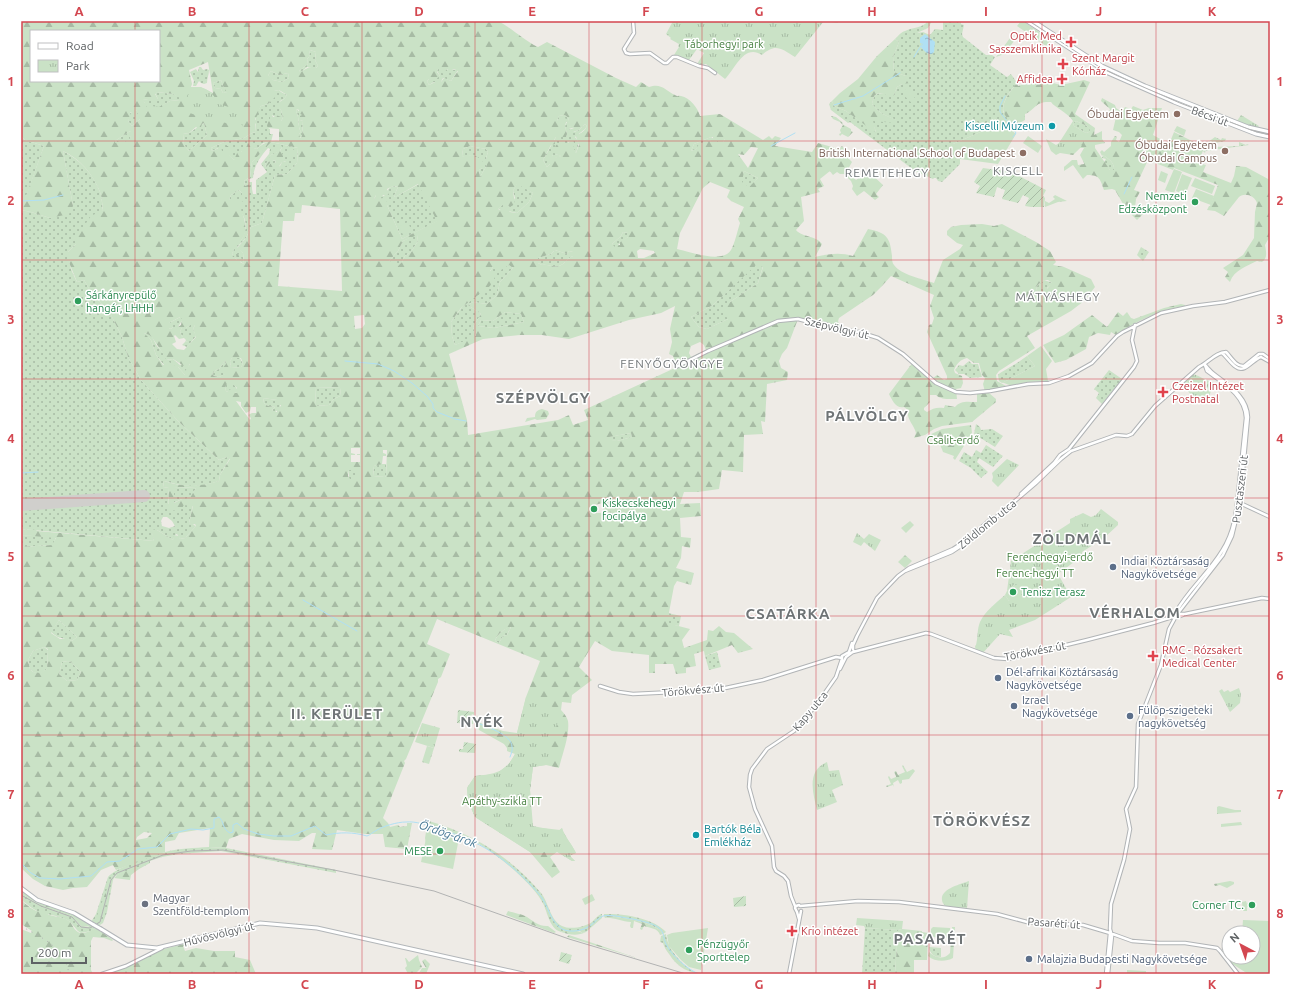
<svg xmlns="http://www.w3.org/2000/svg" width="1291" height="995" viewBox="0 0 1291 995" font-family="Ubuntu,sans-serif">
<style>
.grass{fill:url(#grass-dots);fill-rule:evenodd}
.forest{fill:url(#forest-firs);fill-rule:evenodd}
.park{fill:url(#park-tufts)}
.garden{fill:url(#garden-furrows)}
.pitch{fill:#cae2c6}
.water{fill:url(#water-ripples)}
.lines{fill:none;stroke-linecap:round;stroke-linejoin:round}
.stream{stroke:#b0e0f4;stroke-width:1}
.runway{stroke:#d0cfcc;stroke-width:12}
.tertiary-casing{stroke:#b1b4b6;stroke-width:4.5}
.secondary-casing{stroke:#b2b6b9;stroke-width:5}
.tertiary{stroke:#fff;stroke-width:2.5}
.secondary{stroke:#fff;stroke-width:3}
.tram{stroke:#b2b3b3;stroke-width:1}
.rail{stroke:#b2b3b3;stroke-width:1;stroke-dasharray:1 5;stroke-linecap:butt}
.secondary-bridge-casing{stroke:#b2b6b9;stroke-width:5;stroke-linecap:butt}
.secondary-bridge{stroke:#fff;stroke-width:3}
.grid{fill:none;stroke:#d34750;stroke-width:1;stroke-opacity:0.55}
.health-dot{fill:#e0444e;stroke:#fff;stroke-width:1.5}
.education-dot{fill:#8d6e63;stroke:#fff;stroke-width:1.5}
.culture-dot{fill:#0f9aa8;stroke:#fff;stroke-width:1.5}
.leisure-dot{fill:#2e9e5b;stroke:#fff;stroke-width:1.5}
.service-dot{fill:#5c6f8a;stroke:#fff;stroke-width:1.5}
.worship-dot{fill:#6b7280;stroke:#fff;stroke-width:1.5}
.labels{text-anchor:middle;stroke-width:3;stroke-linejoin:round;paint-order:stroke}
.health-label{font-size:11px;fill:#be3a42;stroke:#fff;text-anchor:start}
.park-label{font-size:11px;fill:#478141;stroke:#fff}
.education-label{font-size:11px;fill:#785e54;stroke:#fff;text-anchor:end}
.street-label{font-size:11px;fill:#5e6264;stroke:#fff}
.culture-label{font-size:11px;fill:#0d838f;stroke:#fff;text-anchor:end}
.leisure-label{font-size:11px;fill:#27864d;stroke:#fff;text-anchor:start}
.service-label{font-size:11px;fill:#4e5e75;stroke:#fff;text-anchor:start}
.worship-label{font-size:11px;fill:#5b616d;stroke:#fff;text-anchor:start}
.neighbourhood-label{font-size:12px;letter-spacing:1px;fill:#6f7476;stroke:#fff}
.water-label{font-size:12px;font-style:italic;fill:#477894;stroke:#fff}
.district-label{font-size:15px;font-weight:bold;letter-spacing:1px;fill:#6f7476;stroke:#fff}
.neatline{fill:none;stroke:#d34750;stroke-width:1.5}
.grid-label{font-size:13px;text-anchor:middle;font-weight:bold;fill:#d34750}
</style>
<defs>
<pattern id="grass-dots" width="8" height="8" patternUnits="userSpaceOnUse"><rect width="8" height="8" fill="#cae2c6"/><path d="M2 2h.1M6 6h.1" fill="none" stroke="#a7bba4" stroke-width="1.8" stroke-linecap="round"/></pattern>
<pattern id="forest-firs" width="22" height="20" patternUnits="userSpaceOnUse"><rect width="22" height="20" fill="#cae2c6"/><path d="M5 1l3.5 6h-7zM16 11l3.5 6h-7z" fill="#a7bba4"/></pattern>
<pattern id="park-tufts" width="24" height="20" patternUnits="userSpaceOnUse"><rect width="24" height="20" fill="#cae2c6"/><path d="M3 7l-1-3M5 7V3M7 7l1-3M15 17l-1-3M17 17v-4M19 17l1-3" fill="none" stroke="#a7bba4"/></pattern>
<pattern id="garden-furrows" width="10" height="10" patternUnits="userSpaceOnUse"><rect width="10" height="10" fill="#cae2c6"/><path d="M-1 1l2-2M0 10L10 0M9 11l2-2" fill="none" stroke="#a7bba4"/></pattern>
<pattern id="water-ripples" width="26" height="14" patternUnits="userSpaceOnUse"><rect width="26" height="14" fill="#b0e0f4"/><path d="M2 4q2-2 4 0t4 0M15 11q2-2 4 0t4 0" fill="none" stroke="#92b9c9"/></pattern>
</defs>
<rect width="100%" height="100%" fill="#eeebe6"/>
<!-- grass -->
<path class="grass" d="M928,21H932L928,28L917,33L923,32L930,35L935,29L943,30V21H957L959,23L961,21V24L964,25L962,34L963,37L986,55H992L995,57L990,65L1007,77L1011,74L1017,83C1010,91 1002,101 1003,112C1008,118 1014,124 1016,131L1009,136L985,130L953,144L960,159V164L942,182L938,181L936,178H934L933,179L915,171L850,122L848,123L831,110L829,104L832,101L834,106L846,111L876,132L872,121L896,120C886,116 879,113 872,104L874,96C880,91 887,94 894,95L897,87L902,84L906,76L894,72L893,57L899,42L895,39C898,36 901,32 905,31C913,27 923,28 928,21Z
M310,50L316,52L315,60L318,66L316,68L307,67L300,73L299,71L308,64L307,59L309,57Z
M199,67H201L203,70L207,69L209,70C209,75 207,78 207,83L204,84L201,83L199,81L196,86H193L194,81L190,72L196,69L198,72Z
M438,69L458,70L451,81L443,78L441,82H434L429,85L427,81L429,79L440,76L437,71Z
M271,71L279,75L288,73L289,78L282,82L273,80L268,75Z
M221,80L223,86L228,92L223,93L221,89L215,88L213,83Z
M279,90L281,92L287,95L284,99L280,101L278,105L281,110L283,118L281,121L272,115L268,128L270,129V134H273L271,142L298,148L297,163L287,174L275,175L262,223L251,227L246,238L237,247L243,253L244,264L235,258L232,254C233,252 235,245 237,243C239,241 241,240 242,239C251,221 242,211 229,200L231,195L239,190L242,193L250,184L245,186L244,181L250,177L252,162L270,142L263,143L257,149C244,145 243,151 234,160L224,151H221L218,148L212,151L211,148L224,142L244,138L252,133L256,132C255,123 255,113 261,106L268,104L275,96L273,94L274,91ZM282,147L280,151L283,161H286L283,163L282,162L280,166L276,167L273,165L276,161L272,160L266,167L265,164L269,161L271,155L276,153ZM268,148L270,149L269,154L261,164L267,172L256,180V194H253L252,189V182H249L248,179L253,178C254,166 260,157 268,148Z
M157,92L173,94L180,97V100L170,101L160,107L149,110L146,113L145,103L142,100L148,99H158L155,93Z
M297,109L302,115L300,120L303,121L302,136L299,138V134L301,132C297,126 300,117 296,111Z
M136,110L139,113L140,119L132,126L128,121L130,115V113Z
M564,115C570,117 569,121 569,126L575,127L569,129L574,132L579,130L585,124L587,126L585,129L575,137C580,142 578,147 576,153L569,141L568,143H563L555,154L562,156L556,158L553,157L552,155L550,164L547,167L543,160L556,137H566L567,134L565,126L567,122L557,121L559,116Z
M1076,121L1087,126L1091,130L1089,132L1086,133L1074,126L1073,123Z
M204,123L207,135L189,151L184,145L183,134L189,133Z
M130,131L132,133L131,136L129,141L115,144V141Z
M21,136L25,140L44,146L26,197L21,195Z
M711,137L714,139H725L723,142H711L710,140L701,144L696,149L691,151L694,144Z
M1215,137L1221,140L1222,138L1226,139L1225,141L1215,143V147L1239,146V142L1246,145L1247,144L1249,145L1206,151L1210,142L1207,145L1205,153L1203,151L1208,142Z
M470,146L486,149L488,152L486,158L487,159V165L480,177L479,170L482,168L483,169L472,155L465,157L462,156L463,149Z
M63,151C81,161 92,172 100,192C102,197 102,205 103,210L76,244L68,252C68,263 72,272 77,282L84,280L91,292L110,313L122,337L128,357L141,380L178,421L219,460L227,457L230,458L220,475L219,481C197,488 186,487 164,481L163,487L169,488L168,504L193,505L189,523L196,526L185,538L180,539L177,534L175,535L173,540L157,530H153L152,531L154,541L21,529V210L31,212L50,218L73,206ZM163,517H167L172,521L175,526L169,528L162,526L161,521Z
M1103,155C1108,158 1115,163 1114,170H1110L1104,162L1106,159L1102,158Z
M744,171L758,178L749,188L741,182Z
M517,183L533,193L529,202L517,213L498,209L505,202L510,207L515,198L513,191Z
M419,184L438,221L402,239L387,205L374,200L376,195L380,194L384,196C388,190 390,184 398,187L394,196L395,197Z
M623,232L628,233V237L618,245V249H614L612,244L621,236Z
M417,234L418,241L411,252L405,256L402,262L396,269L389,261L398,251L403,241Z
M1141,247L1149,252L1143,261L1137,255Z
M555,250L567,254L569,251L573,252V256C567,258 565,264 559,266C553,268 548,264 542,265L538,263V258L551,254Z
M756,264L763,266L758,283L730,302L728,319L707,329L699,327L691,317L713,305Z
M509,265L513,268L500,282L497,295L487,304L473,302L468,305L481,314L473,327L476,337L455,345L452,336L451,322L462,307L470,301L493,267Z
M1044,280L1053,283L1047,288L1048,294L1040,295L1038,294L1036,287Z
M505,312L521,314L524,322L494,328L478,326L481,320L493,321Z
M186,314L178,327H173L171,329L169,328V323Z
M190,325H195L193,329L196,336L187,347L182,345L185,342L188,341L183,336L182,337L180,331L182,328H186Z
M143,333C154,335 152,338 157,346C161,350 164,354 167,360L173,359L180,365L193,356L185,375L178,367L164,365L156,355L151,340Z
M1027,356L1035,366L1002,383L999,381L998,375L1000,373L1017,363Z
M232,358H240L243,364L241,367L231,368L230,361Z
M225,361L226,364L224,371L226,374L219,377L214,376L212,374L216,370L219,369Z
M969,361L972,364H978L982,377L970,378L964,374H959L955,370L959,365L963,366Z
M1109,370L1122,379L1102,404L1096,398L1099,393L1094,389Z
M227,383H233L237,389V393L228,392L226,391L225,387Z
M315,387L341,388L340,396L334,399L329,405L316,406Z
M263,398L277,400L281,407L274,413L272,410L275,407L268,406L264,403Z
M976,424L980,427L981,430L992,429L1003,436L995,447L974,434Z
M631,433L632,437L617,441L605,440L608,437Z
M986,445L1003,456L993,467L979,458L977,462L988,472L981,478L971,468L959,461L964,452L972,457L976,450L981,453Z
M380,464H386V476L385,477L373,476L374,466Z
M349,470H356V481L349,482Z
M174,487L196,488L190,499H182L173,503Z
M21,535L56,537L53,545L21,547Z
M668,613L681,616L679,626L666,624Z
M59,620L77,637L72,641C63,637 61,641 51,632Z
M511,626L507,635L503,636L499,643L495,641C497,634 504,629 511,626Z
M44,647L48,650L47,669L40,674L33,672L30,669L28,660L33,651Z
M717,652L721,667L709,670L705,656Z
M68,661L71,662L81,672L77,680L67,681L59,674L62,662Z
M429,821C473,834 511,857 541,893C549,903 550,920 562,926C570,930 585,927 592,922C595,919 597,916 601,914H602V918L586,932L582,933L580,931L571,932L564,930L561,932C548,928 548,910 541,900C530,880 485,844 464,836L463,838L457,835L427,826Z
M209,847L226,848L336,870V873L221,851L179,854L162,857L150,861V863L139,869L138,867L115,876L113,880L107,912L103,923L91,931L81,933C75,930 73,923 67,920C58,915 47,915 37,911C31,908 26,903 21,900V894L42,906L71,916L82,927H89L85,920L38,902L23,891L24,889L42,901L71,910L91,922L96,914L108,877C115,868 153,855 165,852C179,848 195,848 209,847Z
M604,914C622,913 654,918 666,932L663,934C657,922 617,916 604,916Z
M865,928L898,930L895,974H862Z
M666,934C667,948 681,963 691,970C695,973 701,973 706,974C689,974 678,968 669,954C666,950 664,947 663,943L660,942L661,936Z
M929,947L941,948V957C934,957 930,954 929,947Z"/>
<!-- forest -->
<path class="forest" d="M21,21H498C512,28 523,40 538,47L547,42L616,78L636,87L641,82L649,87C662,83 664,90 675,95C681,98 675,95 681,96C690,98 698,108 700,116L720,114L763,140L769,136L772,139L775,136L781,138L775,146L812,152L818,143L839,149L842,146L850,156L848,158L852,162L847,171L856,180L868,171L883,185L876,194L879,197L875,200L864,191L857,196L852,189L853,186L851,181L844,174H840L837,172L833,175L830,171L820,179L824,186L818,189L820,192L801,197L804,221L796,230C803,238 816,235 822,244L815,257C827,254 840,252 853,256L868,229C887,233 890,237 892,256C892,259 892,263 894,265C901,275 923,279 934,283L943,260L960,249L963,245L957,243L947,235V231L951,227L961,225L982,224L994,226L1002,224L1036,242L1050,251L1056,262L1053,265L1064,267L1091,279L1095,287L1084,301L1071,311L1027,336L1035,348L999,371L996,375L997,381L1006,386V388L985,392L983,384L985,378L982,375L979,363H974L967,358C960,360 957,363 954,370L955,373L962,376L963,383L961,388L956,389L957,399C950,399 941,400 936,395H930V402L924,408V410L927,412C933,408 937,407 944,408L945,405L955,407C961,400 968,402 977,402V394L989,393L996,399V402L972,422L942,426L934,429L925,435L914,438L916,433C914,425 906,419 908,410L904,407C896,409 892,400 889,394L913,362L932,379L937,375L944,380L947,379V376L927,332L929,325L932,324L934,318L930,306L934,295L891,276L882,286L873,295L839,318L838,321L842,330L830,326L798,319L787,348L782,354L779,361L781,368L788,372L787,380L767,384L765,422L761,421L763,434L744,435L743,472L722,470L719,489L698,492H684L680,504L700,503L701,516L680,518L681,537L691,538L690,548L682,546L681,558L676,568L694,573L691,585L677,581L674,586L667,623L690,629L682,640L684,648L707,640L708,630L713,631L719,626L726,632L734,633L753,649L738,653L732,645L705,656L704,651L694,654L696,666L686,668V673L676,674L673,664H655V673H649V655L612,651L595,641L579,667L592,680L572,695L571,703L562,702L561,710C564,713 567,717 568,721C570,735 562,755 559,768L546,765L533,767L530,790L531,805L520,823L539,829L543,828L560,830L562,828C564,836 572,844 576,853L571,855V857L575,861H572L557,852L550,857L560,872L552,878L530,852L475,817L468,801L467,788L475,776C495,774 505,773 515,754L507,751V748L504,744L479,730L475,721L503,731L517,733L526,697L540,661L437,619L427,644L450,654L441,677L438,679V682L406,759L404,761L405,763L383,818L388,823L390,827L398,825L400,827L407,826V823H412L407,849L385,847L383,834H365L337,830L332,850L312,849L316,833H312L299,841L274,840L242,834L229,839L226,848L209,847L210,828L179,833L175,840L165,842V852L116,870L113,865L101,870L87,887L73,888L63,890L45,886L33,879L21,868V547L52,545L56,538L21,535V529L32,530L35,529L37,531L154,541L151,529L157,530L173,540L174,535L179,536L180,539L185,538L196,526L195,524L192,525L189,523L193,506L184,505L180,511L168,510L169,488L163,487L164,481C182,487 200,487 219,481L220,475L230,459L227,457L219,460L178,421L141,380L128,357L122,337L110,313L91,292L84,280L77,282L68,260V252L76,244L75,239L91,216L103,210C102,204 102,197 100,192C93,174 80,159 63,151L73,206L69,214L50,218L31,212L21,210V195L26,196L44,146L25,140L21,136ZM31,31H159V81H31ZM310,50L316,52L315,60L318,66L316,68C309,65 307,69 300,72L299,71L308,64L307,59L309,57ZM208,62L213,93L201,87H191L192,84L189,70ZM438,69L441,70L443,74L447,69L450,71L454,69L458,71L451,81L444,78L441,82L437,81L429,85L427,81L429,79H436L440,76L437,72ZM271,71L279,75L288,73L289,78L282,82L273,80L272,78L268,75ZM221,80L223,86L227,92L223,93L221,89L215,88L213,83ZM279,90L287,95L284,99L278,103L277,105L281,110L283,118L281,121V117L276,115L275,117H273L272,115L270,116V120L268,121L267,126L268,128L279,129V141C270,140 263,143 257,149L251,147L252,144L248,143L246,148H242V152L238,151L234,160L229,155L233,147L232,146H226L224,151H222L221,147L212,151L211,148L224,142L244,138L252,133L256,132L255,124L257,122L255,119C259,115 258,110 261,106L268,104L276,96L274,94V91ZM157,92L173,94L180,98V100L170,101L159,107L151,106L146,113V108L148,103H145L143,100L148,99H158L155,94ZM297,109L299,110V113L302,115L300,116V120L303,121L302,136L300,138L299,134L301,132C297,125 300,118 296,111ZM136,110L138,113L136,116L140,119L132,126L128,121L131,115L130,113L131,112L133,113ZM564,115C570,117 569,121 569,126L574,128L568,130L570,133L579,130L585,124L587,126C585,130 583,132 579,134L577,132L575,134L579,145L576,153L574,149V143L573,139L571,140L568,143H562L561,145L559,144L556,145L554,151L555,154L561,156C555,159 554,157 549,153L548,159L550,164L547,167L543,160L551,145L555,144L554,140L556,137H566L567,134L565,126L567,119L564,118L557,121L559,116ZM204,123L207,135L189,151L184,145L183,134L189,133L196,127L200,130L202,124ZM130,131L131,133C131,139 129,141 124,142L121,140L115,143V141ZM711,137H713V139H725L723,142L719,140L717,142H711L710,140L699,144L696,149L691,151L694,144ZM271,142L298,148L297,163L287,174L275,175L262,223L251,227L246,238L237,248L243,253L244,264L240,262L242,259L239,257L240,255L236,254L237,260L232,254C234,249 236,245 240,241C249,233 245,219 241,210L244,202L234,198L229,200L231,195L239,190L242,193V197H249L250,184L245,186L244,181L250,177L252,162ZM470,146L486,149L488,152L486,158L487,159V165L480,177L479,170L482,168L483,169L485,165C483,160 477,156 472,155C468,155 466,157 462,156L463,149ZM751,147L758,148L748,168L738,154L744,155ZM744,171L758,178L749,187L742,182ZM710,182L730,190L727,197L731,201L744,207L738,219L740,223C737,232 735,243 731,250C722,264 691,252 677,249L680,233L703,188ZM418,184L437,221L402,239L387,205L390,200ZM517,184L533,193L529,202L517,213L510,212L507,209L501,208L500,210L498,209L505,203L510,207L515,204L513,191ZM395,186L398,187L394,196L395,197L389,202L386,201L384,198L374,199L376,195H389L387,189L391,187ZM302,205L340,209L342,291L278,286L283,221H294L295,213H301ZM623,232L628,233V237L620,242V245H617V249H614L615,247L612,244L621,236ZM417,235L418,241L411,252L405,256L402,262L396,268V262L389,261L398,251L403,241ZM640,249L654,251L655,253L644,258H638L637,251ZM555,250L567,254L569,251L573,252V256C567,258 565,264 559,266C553,268 548,264 542,265L538,263V258L551,254ZM509,265L513,268L500,282L497,295L487,304L473,302L468,305L481,314L473,327L476,336L455,345L452,336L451,322L461,308L490,286L495,277L490,271L493,267L501,270ZM756,265L763,267L758,283L730,302L722,311L728,319L707,329L699,327L691,317L713,305ZM1044,280H1048L1052,283L1046,290L1048,294L1040,295L1038,294L1036,287L1040,283L1041,284ZM675,306L670,329L672,342L669,354L673,356L677,367L584,410L588,420L573,425L569,415L558,420L468,435L467,420L449,354L483,339L520,335H542L569,339L629,320L661,313ZM505,312L521,314L524,322L494,328L478,326L481,320L493,321ZM364,315L365,324L362,328L355,329L354,316ZM180,317L182,319L181,325L178,327H173L171,329L169,328V323ZM190,325H195L193,329L196,337L184,350L177,349L172,344L176,342L174,336L175,335L179,339L184,338L186,340L185,342L188,341L189,338L186,333L182,337L180,331L182,328H186ZM144,333C153,335 153,340 158,346C161,351 164,354 166,360L173,359L184,366L190,364L185,371V375L178,367L169,362L166,365H163L156,355L151,340ZM700,342L704,345L706,350L691,357L689,353L691,346ZM232,358H241L243,364L241,367L231,368L230,361ZM225,361L226,364L222,369L225,374L219,377L214,376L212,374L216,370L219,369ZM227,384H233L237,388V393H235L234,391L230,389L228,392L226,391L225,387ZM315,387L341,388L340,396L334,399L329,405L316,406ZM263,398L277,400V405H281V407H277V412H274L272,410L275,407L268,406L264,403ZM236,401L241,402V406L246,413L250,411L251,407H256V413H252L248,415L251,418L250,420ZM631,433L632,437L617,441L606,439L609,437ZM351,448H360V454H357V455H360V462H351V455H355V454L351,453ZM383,450H387L386,476L385,477L373,476L374,466L382,464L383,456H386V454L383,453ZM349,470H356V480L349,481L350,479L348,476ZM174,487L196,488L190,498L182,499L174,503ZM602,503L604,512L600,513H593L592,506ZM59,620L77,637L72,641L68,639H60L51,633ZM511,627L507,635L503,636L499,643L495,641C497,634 504,629 511,627ZM44,647L48,649L47,669L40,673L33,672L30,669L28,660L33,651ZM68,661L71,662L81,672L77,680L67,681L59,674L62,662ZM144,832L152,833L147,838L136,840L137,837Z
M1010,38L1014,41L1011,45L1013,51L996,57Z
M895,39L899,42L893,57L894,72L906,76L910,83L902,84L897,87L894,95L890,97C884,94 880,91 874,96L872,104C879,113 886,116 897,120L895,123L873,121L876,133L846,111L834,106L832,101L840,93L858,79L877,56Z
M1084,80L1090,82L1075,114L1095,128L1094,135L1102,131V139L1105,143L1095,145V148L1110,170H1114C1115,163 1108,158 1103,155L1102,156L1100,152L1102,150L1104,152L1111,146V142L1115,136L1117,137L1116,140L1119,142L1122,135L1119,132L1113,130L1116,117L1111,116L1100,119L1098,116L1108,114L1110,109L1101,101L1102,98L1115,105L1116,108L1122,112L1125,107L1131,109L1133,106L1143,110L1149,108H1162L1153,135L1162,140V144L1168,147L1174,132L1194,142L1190,148L1194,151L1199,145L1204,148L1198,163L1206,165L1203,172L1231,183L1234,176L1236,166L1246,167L1270,180L1269,211L1270,236L1265,245C1266,251 1268,258 1262,262L1257,261C1247,266 1234,270 1230,282L1225,277L1228,272L1223,268L1243,255L1254,238L1255,212L1257,203C1255,196 1245,192 1239,197L1224,216L1215,211L1207,210L1209,206H1210L1218,185L1174,168L1173,170L1148,160L1134,190L1140,192L1136,199L1135,208L1143,214L1137,220L1126,209L1115,190L1112,189L1104,190C1100,179 1100,175 1087,175L1083,179L1073,165L1064,171V167L1072,160H1077L1078,165L1084,164V163L1080,155L1084,148H1080L1073,155L1060,153L1056,155L1051,151L1046,139L1056,145L1059,143L1073,121C1066,111 1055,108 1051,102C1035,101 1036,109 1025,114V120L1018,124L1015,128L1012,125L1010,120C995,110 1008,94 1017,83L1018,86L1027,83V85L1045,81L1061,85ZM1076,121L1087,126L1090,130L1089,132L1086,133L1074,126L1073,123Z
M906,88L913,90L914,97L917,100V102L913,103C908,101 906,97 903,93Z
M831,116L836,117L843,123L842,124L851,129V131L853,132L848,137L842,134L840,136L839,134L841,133L840,130L843,125L840,122L833,119Z
M277,145L282,146L280,151L283,155V161L287,162L289,165L283,167L282,166V162L278,168L276,167L269,168L270,164L275,163L276,161L273,160L266,167L265,164L269,161L268,159L271,155L277,152Z
M287,146L293,150L296,148V156L289,158L286,153L289,150L286,148Z
M1055,195L1067,201L1058,202L1045,207V201L1049,203L1055,199L1053,197Z
M1181,304L1185,305V306C1161,309 1136,321 1116,335L1111,332L1110,335L1098,333L1089,337L1086,349L1066,360L1055,363L1043,345L1064,335L1092,315L1107,327L1118,312L1123,316L1127,312L1131,318L1134,319L1164,308Z
M542,409L548,411L549,414L546,419L537,420L535,419L525,422L527,418L535,417C535,412 537,410 542,409Z
M971,425L972,433L955,460L953,458L954,456L943,452C941,446 938,442 937,435L927,438V436L942,429Z
M427,746L434,748L429,764L422,762Z
M903,765L907,772L913,769L915,771L909,779L902,780V783L900,784L898,780L893,783L894,787L893,785L887,787L886,786L891,784L888,777L889,776L891,779L896,777V776L894,772L896,771L898,775L905,772L902,766Z
M427,826L457,835L459,838L430,830L426,843L425,838Z
M138,866L139,869L131,875L130,880L114,878L117,875Z
M1230,881L1234,882V884L1227,888L1220,885L1215,886L1214,884Z
M109,883H110L101,917L99,922L95,924L93,923L97,916Z
M21,890C43,908 69,909 92,926L82,927L71,916L42,906L21,894Z
M21,900C27,905 36,914 44,911C49,918 62,915 69,921C73,925 74,931 80,933C85,934 92,930 96,928L113,940L112,941L104,938L93,937L91,941V970L93,974H21V929L31,933L32,931L21,924Z
M508,911C514,913 522,914 527,917C533,921 540,927 548,926L556,932L554,933L506,915Z
M604,916C617,916 657,922 663,934L660,935C658,928 650,928 644,926L642,930L640,929L642,924L634,921L633,928H631L630,926L631,922C622,922 613,917 605,918Z
M952,927H955L953,958C946,962 935,962 928,956L929,952C935,958 944,960 950,953Z
M902,929L922,931V932L928,933L927,960H914V974H895L898,930Z
M564,930C569,931 579,930 582,933L586,932C578,936 570,935 561,932Z
M569,935L637,958L567,937Z
M188,943V944L183,946L185,951L196,948L214,951H235V957L250,960L256,974H106L128,966L164,949Z
M418,955L419,960L422,967L415,974H408L405,968L407,966L405,958H406L409,962Z
M425,959L430,964L426,974H423L421,972L419,973L422,968H426L422,961Z"/>
<!-- park -->
<path class="park" d="M673,21H837L838,23L824,21L795,57C781,48 775,43 762,55C744,43 735,69 725,79L706,64L700,65L697,64L704,53L697,49L689,60L674,55L679,47L678,46L679,44L670,39L671,38L666,34Z
M1021,21H1023L1051,40L1046,46L1017,26Z
M191,87C206,86 212,91 219,104L245,112L242,127L198,116L190,113V105L185,101Z
M1241,115L1259,126L1257,128L1237,121Z
M1070,129L1078,135L1085,137L1081,147L1073,154L1057,146Z
M1193,374C1201,376 1205,381 1213,382C1211,390 1210,400 1203,404L1200,402V399L1193,397L1182,384Z
M1007,459L1019,465L998,487L992,481L993,477L992,473Z
M1101,509L1118,522V525L1104,538L1082,552V556L1058,574L1071,597L1035,620L1009,630L1013,637L1000,634L982,654L976,652L975,646L976,645C978,638 977,629 980,622C985,611 996,603 1005,595L1009,601L1015,584L1007,591L1011,561L1070,523V519L1083,513L1091,517L1096,515Z
M857,533L864,539L869,534L881,540L875,551L864,542L861,546L853,542Z
M905,555L912,561L905,568L898,562Z
M1239,688L1241,694L1240,703L1230,712L1219,691L1222,689L1224,692L1228,690L1230,692Z
M526,697L561,710L546,765L533,767L530,790L533,826L558,831L562,828C564,836 572,844 576,853L571,855V857L575,861H572C555,851 553,843 536,858L530,852L475,817L468,801L467,788L475,776L496,774L509,764L515,754L517,733Z
M422,723L440,728L434,748L415,742Z
M827,762L829,771L839,770L843,785L832,790L837,802L817,810C813,793 806,771 827,762Z
M1219,806L1235,810H1241V812L1217,814V807Z
M969,881L967,908C961,907 953,909 948,907C945,906 942,903 942,900C940,889 961,884 969,881Z
M857,918L903,921L902,929L898,930L865,928L864,926L856,925Z
M1224,950H1229V957H1234L1231,963L1222,951Z
M1127,970L1146,971V974H1127Z"/>
<!-- garden -->
<path class="garden" d="M983,168L1011,172L1046,190L1043,196L1045,198L1044,207H1031L1025,206L1029,198L1023,195L1018,203L1002,199L1005,190L997,187L994,197L976,193L980,186L974,182Z
M458,710L474,712V715L472,714L471,716L474,717L473,724L457,723Z
M464,742L476,744L475,753L459,752V749H463Z
M746,896V906L734,907L733,898Z
M561,952L572,955L569,964L559,961Z"/>
<!-- pitch -->
<path class="pitch" d="M995,119L1016,134L998,164L960,159L956,162L948,154L953,148V144L985,130L988,124Z
M1177,126L1186,130L1184,136L1174,131Z
M1028,136L1042,146L1038,153L1023,143Z
M1174,169L1182,172L1174,193L1165,190Z
M1161,171L1168,174L1165,183L1158,180Z
M1182,174L1192,178L1185,195L1176,191Z
M1195,178L1215,186L1212,194L1191,186Z
M1196,189L1214,196L1211,205L1192,198Z
M408,222L412,232L403,235L399,226Z
M1041,346L1052,361L1046,369L1048,381L1030,382L1012,386L1004,383H1002L1035,366L1027,356Z
M910,521L914,525L906,533L901,528Z
M1015,584L1020,591L1009,601L1005,595L1007,591Z
M1241,822L1242,825L1221,827V824Z
M428,829L459,838L453,869L421,862Z
M592,894L595,900L585,905L582,899Z
M1246,901L1247,904V903L1256,902V907H1247V911H1243L1242,902Z
M1243,920L1270,921V974H1248L1231,963L1234,957H1253V933H1242Z
M933,927L950,928V938L931,937V929Z
M708,928L701,970L689,967L681,960L669,946L667,935L672,933Z"/>
<!-- water -->
<path class="water" d="M925,34L935,42L934,52L932,54C928,55 924,51 921,47L923,44L920,43V38Z"/>
<g class="lines">
<!-- stream -->
<path class="stream" d="M914,57L922,44
M1005,96L1000,106V112L1016,133L1013,137
M834,105L863,96L900,73
M771,146L795,133
M1124,194L1132,177
M21,201L44,200L63,195
M345,361L378,364L394,371L412,383L427,396L433,404V408L437,412L455,419L466,421
M21,473L38,472
M303,600L357,631
M475,722C486,727 512,734 512,747C513,750 511,754 510,757
M21,863L31,873L40,878L60,879L91,876L107,862L120,861L138,849L157,847L170,834L191,829L203,830L214,828V819L219,817C224,821 222,829 230,833L233,832V825L237,823L244,829L258,834L274,836H291L315,826L326,835C340,832 353,832 367,836C370,835 373,832 377,830C384,826 397,822 406,822C416,821 426,825 435,828C480,840 508,859 539,894C548,904 550,922 562,929C570,933 584,931 591,925C595,922 598,918 603,916C612,914 624,918 633,919C641,921 653,923 659,928C665,933 663,938 666,944C671,955 688,970 699,974"/>
<!-- runway -->
<path class="runway" d="M21,505L144,496"/>
<defs>
<path id="tertiary" d="M633,21L634,33L624,49L626,53L630,54L650,53L664,63H667L673,57H677L699,66L708,68L715,73
M1222,353C1227,357 1230,363 1236,367C1245,374 1253,359 1261,357
M1261,357L1270,362
M676,367L708,351L778,321L798,319L817,324H826L840,329L859,332L878,338L903,354L936,383L956,392L970,393L990,391L1028,384L1049,383L1069,376L1092,363L1117,336L1123,332L1161,313L1193,306L1225,302L1270,290
M1021,494L1054,463L1060,455L1069,449L1134,367L1137,361L1132,340L1135,325
M1240,503L1270,517
M905,571L952,552L967,542L1036,483L1061,459L1071,451L1116,435L1127,436L1132,434L1155,406L1199,367C1208,363 1216,352 1226,352C1231,357 1236,367 1244,366L1259,354H1263L1270,359
M1176,612C1188,590 1209,573 1222,551C1237,528 1237,502 1240,475C1242,456 1244,437 1246,418C1245,395 1223,383 1207,371L1205,365
M1178,613L1223,555L1232,536L1240,503L1248,417C1247,396 1229,386 1214,374C1210,371 1208,368 1205,365
M1172,614V617L1175,618L1183,615
M1178,614H1185L1262,598L1270,599
M853,649V645L857,636L877,598L898,576L909,568L953,549L967,540L992,518
M853,652L926,633L931,634L994,658L1008,659L1087,640L1153,623L1172,617
M842,659V656L849,652L852,643
M840,669L846,657L854,651
M600,686L619,692L633,694L716,690L763,680L836,657L842,658
M795,906L791,896L788,881L784,876L776,871L774,867L772,846L755,809L749,787L750,775L752,769L767,749L794,731L817,704L836,677L842,659
M800,906L858,901L899,902L997,914L1027,922L1083,925L1110,933L1132,941L1159,943H1185L1217,948L1220,951L1238,974
M797,912L799,919
M797,912L795,908L796,906L799,905
M102,974L126,966L162,948
M789,974L801,911
M1106,974L1110,933
M1108,974L1112,936L1110,929L1111,904L1124,860L1130,829L1126,809L1136,787L1138,724L1161,665L1169,629L1175,618"/>
<path id="secondary" d="M1027,21L1108,73L1174,102L1256,134L1270,137
M1033,21L1102,66L1145,86L1248,127L1270,132
M21,888L37,900L74,913L94,925
M101,929L127,945L157,948L260,923L317,928L523,974"/>
</defs>
<!-- tertiary casing -->
<use href="#tertiary" class="tertiary-casing"/>
<!-- secondary casing -->
<use href="#secondary" class="secondary-casing"/>
<!-- tertiary -->
<use href="#tertiary" class="tertiary"/>
<!-- secondary -->
<use href="#secondary" class="secondary"/>
<!-- tram -->
<path class="tram" d="M1029,21L1101,68L1118,76L1180,103L1251,130L1270,135
M21,895L41,906L72,917L81,927L90,928L100,922L111,880L117,873L163,855L191,851L223,850L334,870L434,891L569,939L686,974"/>
<!-- rail -->
<path class="rail" d="M21,926C42,938 65,947 69,974"/>
<defs>
<path id="secondary-bridge" d="M94,925L101,929"/>
</defs>
<!-- secondary-bridge casing -->
<use href="#secondary-bridge" class="secondary-bridge-casing"/>
<!-- secondary-bridge -->
<use href="#secondary-bridge" class="secondary-bridge"/>
</g>
<!-- grid -->
<path class="grid" d="M135,21V31M249,21V974M362,21V974M475,21V974M589,21V974M702,21V974M816,21V974M929,21V974M1042,21V974M1156,21V974M135,81V974M21,141H1270M21,260H1270M21,379H1270M21,498H1270M21,616H1270M21,735H1270M21,854H1270"/>
<!-- markers -->
<g class="health-dot">
<path d="M1069 36h4v4h4v4h-4v4h-4v-4h-4v-4h4z"/>
<path d="M1061 58h4v4h4v4h-4v4h-4v-4h-4v-4h4z"/>
<path d="M1060 73h4v4h4v4h-4v4h-4v-4h-4v-4h4z"/>
<path d="M1161 386h4v4h4v4h-4v4h-4v-4h-4v-4h4z"/>
<path d="M1151 650h4v4h4v4h-4v4h-4v-4h-4v-4h4z"/>
<path d="M790 925h4v4h4v4h-4v4h-4v-4h-4v-4h4z"/>
</g>
<g class="education-dot">
<circle cx="1177" cy="114" r="4"/>
<circle cx="1225" cy="151" r="4"/>
<circle cx="1023" cy="153" r="4"/>
</g>
<g class="culture-dot">
<circle cx="1052" cy="126" r="4"/>
<circle cx="696" cy="835" r="4"/>
</g>
<g class="leisure-dot">
<circle cx="1195" cy="202" r="4"/>
<circle cx="78" cy="301" r="4"/>
<circle cx="594" cy="509" r="4"/>
<circle cx="1013" cy="592" r="4"/>
<circle cx="440" cy="851" r="4"/>
<circle cx="1252" cy="905" r="4"/>
<circle cx="689" cy="950" r="4"/>
</g>
<g class="service-dot">
<circle cx="1113" cy="567" r="4"/>
<circle cx="998" cy="678" r="4"/>
<circle cx="1014" cy="706" r="4"/>
<circle cx="1130" cy="716" r="4"/>
<circle cx="1029" cy="959" r="4"/>
</g>
<circle class="worship-dot" cx="145" cy="904" r="4"/>
<g class="labels">
<!-- health labels -->
<g class="health-label">
<text x="1062" y="40" text-anchor="end">Optik Med<tspan x="1062" dy="13">Sasszemklinika</tspan></text>
<text x="1072" y="62">Szent Margit<tspan x="1072" dy="13">Kórház</tspan></text>
<text x="1053" y="83" text-anchor="end">Affidea</text>
<text x="1172" y="390">Czeizel Intézet<tspan x="1172" dy="13">Postnatal</tspan></text>
<text x="1162" y="654">RMC - Rózsakert<tspan x="1162" dy="13">Medical Center</tspan></text>
<text x="801" y="935">Krio intézet</text>
</g>
<!-- park labels -->
<g class="park-label">
<text x="724" y="48">Táborhegyi park</text>
<text x="953" y="444">Csalit-erdő</text>
<text x="1050" y="561">Ferenchegyi-erdő</text>
<text x="1035" y="577">Ferenc-hegyi TT</text>
<text x="502" y="805">Apáthy-szikla TT</text>
</g>
<!-- education labels -->
<g class="education-label">
<text x="1169" y="118">Óbudai Egyetem</text>
<text x="1217" y="149">Óbudai Egyetem<tspan x="1217" dy="13">Óbudai Campus</tspan></text>
<text x="1015" y="157">British International School of Budapest</text>
</g>
<!-- street labels -->
<g class="street-label">
<text transform="translate(1210 116) rotate(20)" y="4">Bécsi út</text>
<text transform="translate(837 328) rotate(13)" y="4">Szépvölgyi út</text>
<text transform="translate(1240 489) rotate(-83)" y="4">Pusztaszeri út</text>
<text transform="translate(987 524) rotate(-39)" y="4">Zöldlomb utca</text>
<text transform="translate(1035 651) rotate(-11)" y="4">Törökvész út</text>
<text transform="translate(693 690) rotate(-5)" y="4">Törökvész út</text>
<text transform="translate(810 711) rotate(-50)" y="4">Kapy utca</text>
<text transform="translate(1054 923) rotate(4)" y="4">Pasaréti út</text>
<text transform="translate(219 934) rotate(-14)" y="4">Hűvösvölgyi út</text>
</g>
<!-- culture labels -->
<g class="culture-label">
<text x="1044" y="130">Kiscelli Múzeum</text>
<text x="704" y="833" text-anchor="start">Bartók Béla<tspan x="704" dy="13">Emlékház</tspan></text>
</g>
<!-- leisure labels -->
<g class="leisure-label">
<text x="1187" y="200" text-anchor="end">Nemzeti<tspan x="1187" dy="13">Edzésközpont</tspan></text>
<text x="86" y="299">Sárkányrepülő<tspan x="86" dy="13">hangár, LHHH</tspan></text>
<text x="602" y="507">Kiskecskehegyi<tspan x="602" dy="13">focipálya</tspan></text>
<text x="1021" y="596">Tenisz Terasz</text>
<text x="432" y="855" text-anchor="end">MESE</text>
<text x="1244" y="909" text-anchor="end">Corner TC.</text>
<text x="697" y="948">Pénzügyőr<tspan x="697" dy="13">Sporttelep</tspan></text>
</g>
<!-- service labels -->
<g class="service-label">
<text x="1121" y="565">Indiai Köztársaság<tspan x="1121" dy="13">Nagykövetsége</tspan></text>
<text x="1006" y="676">Dél-afrikai Köztársaság<tspan x="1006" dy="13">Nagykövetsége</tspan></text>
<text x="1022" y="704">Izrael<tspan x="1022" dy="13">Nagykövetsége</tspan></text>
<text x="1138" y="714">Fülöp-szigeteki<tspan x="1138" dy="13">nagykövetség</tspan></text>
<text x="1037" y="963">Malajzia Budapesti Nagykövetsége</text>
</g>
<!-- worship labels -->
<g class="worship-label">
<text x="153" y="902">Magyar<tspan x="153" dy="13">Szentföld-templom</tspan></text>
</g>
<!-- neighbourhood labels -->
<g class="neighbourhood-label">
<text x="1018" y="175">KISCELL</text>
<text x="887" y="177">REMETEHEGY</text>
<text x="1058" y="301">MÁTYÁSHEGY</text>
<text x="672" y="368">FENYŐGYÖNGYE</text>
</g>
<!-- water labels -->
<g class="water-label">
<text transform="translate(448 834) rotate(19)" y="4">Ördög-árok</text>
</g>
<!-- district labels -->
<g class="district-label">
<text x="543" y="403">SZÉPVÖLGY</text>
<text x="867" y="421">PÁLVÖLGY</text>
<text x="1072" y="544">ZÖLDMÁL</text>
<text x="1135" y="618">VÉRHALOM</text>
<text x="788" y="619">CSATÁRKA</text>
<text x="337" y="719">II. KERÜLET</text>
<text x="482" y="727">NYÉK</text>
<text x="982" y="826">TÖRÖKVÉSZ</text>
<text x="930" y="944">PASARÉT</text>
</g>
</g>
<!-- border -->
<rect width="1291" height="995" fill="none" stroke="#ffffff" stroke-width="44"/>
<!-- legend -->
<rect x="30" y="30" width="130" height="52" fill="#ffffff" stroke="#bfc0c1"/>
<rect x="38" y="43" width="20" height="6" fill="#ffffff" stroke="#bfc0c1"/>
<text x="66" y="50" font-size="12" fill="#5e6264">Road</text>
<rect x="38" y="60" width="20" height="12" fill="url(#park-tufts)" stroke="#bfc0c1"/>
<text x="66" y="70" font-size="12" fill="#5e6264">Park</text>
<!-- north arrow -->
<g transform="translate(1241 945) rotate(319)"><circle r="19" fill="#ffffff" stroke="#bfc0c1"/>
<path d="M0-3L7 15L0 10L-7 15Z" fill="#d34750"/>
<text y="-6" font-size="11" font-weight="bold" text-anchor="middle" fill="#5e6264">N</text>
</g>
<!-- scale -->
<path d="M32 957v6h54v-6" fill="none" stroke="#5e6264" stroke-width="2"/>
<text x="38" y="957" font-size="12" fill="#5e6264" stroke="#ffffff" stroke-width="3" paint-order="stroke">200 m</text>
<rect x="22" y="22" width="1247" height="951" class="neatline"/>
<g class="grid-label">
<text x="79" y="16">A</text>
<text x="192" y="16">B</text>
<text x="305" y="16">C</text>
<text x="419" y="16">D</text>
<text x="532" y="16">E</text>
<text x="646" y="16">F</text>
<text x="759" y="16">G</text>
<text x="872" y="16">H</text>
<text x="986" y="16">I</text>
<text x="1099" y="16">J</text>
<text x="1212" y="16">K</text>
<text x="11" y="86">1</text>
<text x="1280" y="86">1</text>
<text x="11" y="205">2</text>
<text x="1280" y="205">2</text>
<text x="11" y="324">3</text>
<text x="1280" y="324">3</text>
<text x="11" y="443">4</text>
<text x="1280" y="443">4</text>
<text x="11" y="561">5</text>
<text x="1280" y="561">5</text>
<text x="11" y="680">6</text>
<text x="1280" y="680">6</text>
<text x="11" y="799">7</text>
<text x="1280" y="799">7</text>
<text x="11" y="918">8</text>
<text x="1280" y="918">8</text>
<text x="79" y="989">A</text>
<text x="192" y="989">B</text>
<text x="305" y="989">C</text>
<text x="419" y="989">D</text>
<text x="532" y="989">E</text>
<text x="646" y="989">F</text>
<text x="759" y="989">G</text>
<text x="872" y="989">H</text>
<text x="986" y="989">I</text>
<text x="1099" y="989">J</text>
<text x="1212" y="989">K</text>
</g>
</svg>
